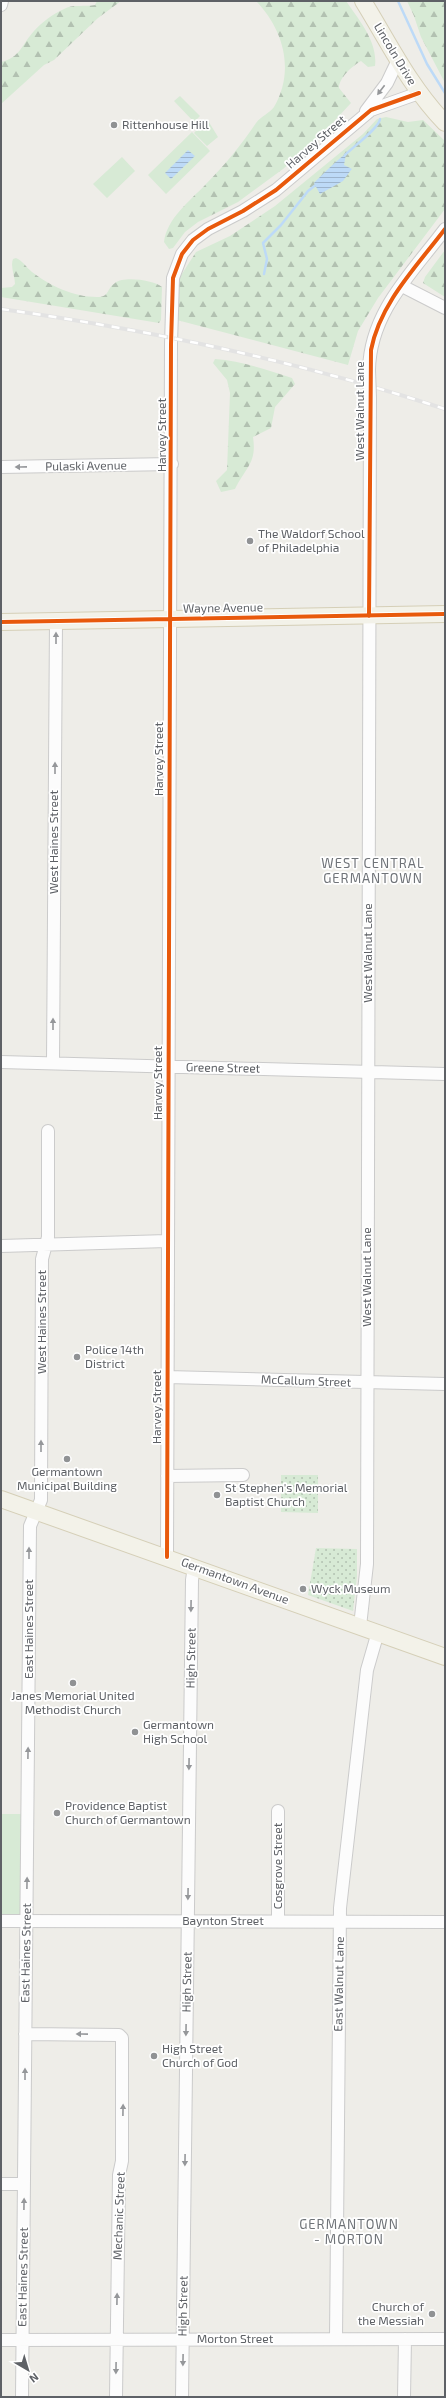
<svg xmlns="http://www.w3.org/2000/svg" width="446" height="2398" viewBox="0 0 446 2398" font-family="'Exo 2',sans-serif">
<style>
.grass{fill:url(#grass-dots)}
.forest{fill:url(#forest-firs)}
.park{fill:#d7ead5}
.water{fill:url(#water-rules)}
.lines{fill:none;stroke-linecap:round;stroke-linejoin:round}
.stream{stroke:#bddaf7;stroke-width:2.5}
.minor-casing{stroke:#cbcbcb;stroke-width:14}
.major-casing{stroke:#d5cfb7;stroke-width:18}
.minor{stroke:#fcfcfc;stroke-width:12}
.major{stroke:#f3f2e9;stroke-width:16}
.rail-casing{stroke:#e3e3e3;stroke-width:4}
.rail{stroke:#fff;stroke-width:2.5;stroke-dasharray:8;stroke-linecap:butt}
.minor-bridge-casing{stroke:#cbcbcb;stroke-width:14;stroke-linecap:butt}
.minor-bridge{stroke:#fcfcfc;stroke-width:12}
.cycleway-casing{stroke:#fff;stroke-width:6}
.cycleway{stroke:#e8590c;stroke-width:4}
.oneway{fill:#95979a}
.poi-dot{fill:#909294;stroke:#fff;stroke-width:1.5}
.labels{text-anchor:middle;stroke-width:3.5;stroke-linejoin:round;paint-order:stroke}
.street-label{font-size:12px;fill:#5e6166;stroke:#fff}
.poi-label{font-size:12px;fill:#5e6166;stroke:#fff;text-anchor:start}
.neighbourhood-label{font-size:13px;letter-spacing:1px;fill:#6f7378;stroke:#fff}
</style>
<defs>
<pattern id="grass-dots" width="8" height="8" patternUnits="userSpaceOnUse"><rect width="8" height="8" fill="#d7ead5"/><path d="M2 2h.1M6 6h.1" fill="none" stroke="#b2c1b1" stroke-width="1.8" stroke-linecap="round"/></pattern>
<pattern id="forest-firs" width="22" height="20" patternUnits="userSpaceOnUse"><rect width="22" height="20" fill="#d7ead5"/><path d="M5 1l3.5 6h-7zM16 11l3.5 6h-7z" fill="#b2c1b1"/></pattern>
<pattern id="water-rules" width="6" height="5" patternUnits="userSpaceOnUse"><rect width="6" height="5" fill="#bddaf7"/><path d="M0 2.5h6" fill="none" stroke="#9db4cc"/></pattern>
</defs>
<rect width="100%" height="100%" fill="#eeede8"/>
<!-- grass -->
<path class="grass" d="M281,1475H318V1513L281,1512Z
M316,1548L357,1549V1576L353,1611L308,1595Z"/>
<!-- forest -->
<path class="forest" d="M97,1H121L98,18L54,60L44,65L1,104V62C20,58 22,44 34,31C42,22 53,14 64,9C72,4 86,7 95,5Z
M256,1H346C359,20 378,42 375,66L368,67L361,61C352,66 339,78 339,88L351,103L314,143L283,169L238,202L198,222L185,232L173,248L169,249L164,242C167,218 190,201 206,184C225,165 241,145 256,123C261,116 270,113 274,107C295,71 284,30 256,1Z
M407,1H445V83L421,37L414,16Z
M386,117L408,122L423,120L445,141V209L378,298L358,331L348,365L173,319L178,280L196,252L230,236L275,206L363,134L377,119Z
M445,250V297L423,283L425,277Z
M16,258C23,261 26,267 32,272C50,286 74,297 97,297C110,297 106,289 115,283C124,276 153,280 162,287L161,320L159,323L1,297V288L12,287L15,284C15,276 10,267 13,259Z
M215,359C241,361 268,370 292,378L295,384L275,407L271,428L253,437C257,463 246,467 235,489L221,492L216,481L227,470L230,393L227,380L213,363Z"/>
<!-- park -->
<path class="park" d="M180,96L200,116L194,122L174,101Z
M207,119L218,137L207,146L194,133Z
M192,132L210,151L166,194L148,175Z
M122,157L135,171L107,198L93,184Z
M1,1814H23L21,1914L18,1915H1Z"/>
<!-- water -->
<path class="water" d="M188,150L195,156L171,179L165,173Z
M346,154L344,165L352,169L351,170L343,181L320,194L314,183C320,177 341,156 346,154Z"/>
<g class="lines">
<!-- stream -->
<path class="stream" d="M398,1L427,64L445,93
M345,155C353,147 380,127 380,119
M264,274L267,259L263,243L281,225L308,191L317,184"/>
<defs>
<path id="minor" d="M1,5L2,1
M366,111L387,83L397,62
M402,286L445,308
M369,370C370,312 412,273 445,229
M1,467L172,464
M1,1062L445,1074
M53,1063L56,621
M1,1246L167,1241
M167,1377L445,1384
M167,1476L243,1475
M167,1557L171,344L173,278L182,254L193,240L208,229L243,211L276,190L371,110L419,93
M360,1626L367,1564L370,398
M1,1921L445,1922
M278,1921V1811
M25,2034L119,2035L122,2038V2161L119,2175L116,2397
M1,2184H24
M336,2339L340,1908L367,1670L378,1632
M1,2340L445,2339
M22,2397L30,1526L41,1500L42,1259L48,1237V1131
M182,2397L192,1580L194,1567
M404,2397L405,2339"/>
<path id="major" d="M363,1C389,43 410,87 445,123
M1,622L445,614
M1,1499L445,1657"/>
</defs>
<!-- minor casing -->
<use href="#minor" class="minor-casing"/>
<!-- major casing -->
<use href="#major" class="major-casing"/>
<!-- minor -->
<use href="#minor" class="minor"/>
<!-- major -->
<use href="#major" class="major"/>
<defs>
<path id="rail" d="M1,309C151,330 301,362 445,409"/>
</defs>
<!-- rail casing -->
<use href="#rail" class="rail-casing"/>
<!-- rail -->
<use href="#rail" class="rail"/>
<defs>
<path id="minor-bridge" d="M369,370L370,398"/>
</defs>
<!-- minor-bridge casing -->
<use href="#minor-bridge" class="minor-bridge-casing"/>
<!-- minor-bridge -->
<use href="#minor-bridge" class="minor-bridge"/>
<defs>
<path id="cycleway" d="M369,616L371,350C380,303 417,266 445,229
M1,622L445,614
M167,1557L171,344L173,278L182,254L193,240L208,229L243,211L276,190L371,110L419,93"/>
</defs>
<!-- cycleway casing -->
<use href="#cycleway" class="cycleway-casing"/>
<!-- cycleway -->
<use href="#cycleway" class="cycleway"/>
</g>
<!-- one-way arrows -->
<defs><path id="oneway-solid" d="M-6-.8H1V-3.2L6.5 0L1 3.2V.8H-6Z"/></defs>
<g class="oneway">
<use href="#oneway-solid" transform="translate(381 90) rotate(127)"/>
<use href="#oneway-solid" transform="translate(21 467) rotate(179)"/>
<use href="#oneway-solid" transform="translate(56 638) rotate(-90)"/>
<use href="#oneway-solid" transform="translate(55 768) rotate(-90)"/>
<use href="#oneway-solid" transform="translate(53 1024) rotate(-90)"/>
<use href="#oneway-solid" transform="translate(41 1446) rotate(-90)"/>
<use href="#oneway-solid" transform="translate(29 1553) rotate(-90)"/>
<use href="#oneway-solid" transform="translate(191 1606) rotate(91)"/>
<use href="#oneway-solid" transform="translate(28 1753) rotate(-89)"/>
<use href="#oneway-solid" transform="translate(189 1764) rotate(91)"/>
<use href="#oneway-solid" transform="translate(27 1883) rotate(-89)"/>
<use href="#oneway-solid" transform="translate(188 1894) rotate(91)"/>
<use href="#oneway-solid" transform="translate(186 2030) rotate(91)"/>
<use href="#oneway-solid" transform="translate(82 2034) rotate(-179)"/>
<use href="#oneway-solid" transform="translate(25 2074) rotate(-90)"/>
<use href="#oneway-solid" transform="translate(123 2110) rotate(-89)"/>
<use href="#oneway-solid" transform="translate(185 2160) rotate(91)"/>
<use href="#oneway-solid" transform="translate(24 2204) rotate(-89)"/>
<use href="#oneway-solid" transform="translate(117 2299) rotate(-89)"/>
<use href="#oneway-solid" transform="translate(183 2360) rotate(91)"/>
<use href="#oneway-solid" transform="translate(116 2368) rotate(91)"/>
</g>
<!-- markers -->
<g class="poi-dot">
<circle cx="114" cy="125" r="4"/>
<circle cx="250" cy="541" r="4"/>
<circle cx="77" cy="1357" r="4"/>
<circle cx="67" cy="1459" r="4"/>
<circle cx="217" cy="1495" r="4"/>
<circle cx="303" cy="1589" r="4"/>
<circle cx="73" cy="1683" r="4"/>
<circle cx="135" cy="1732" r="4"/>
<circle cx="57" cy="1813" r="4"/>
<circle cx="154" cy="2056" r="4"/>
<circle cx="432" cy="2314" r="4"/>
</g>
<g class="labels">
<!-- street labels -->
<g class="street-label">
<text transform="translate(395 54) rotate(59)" y="4">Lincoln Drive</text>
<text transform="translate(316 142) rotate(-41)" y="4">Harvey Street</text>
<text transform="translate(360 411) rotate(-90)" y="4">West Walnut Lane</text>
<text transform="translate(162 435) rotate(-90)" y="4">Harvey Street</text>
<text transform="translate(86 466) rotate(-1)" y="4">Pulaski Avenue</text>
<text transform="translate(223 608) rotate(-1)" y="4">Wayne Avenue</text>
<text transform="translate(159 759) rotate(-90)" y="4">Harvey Street</text>
<text transform="translate(54 842) rotate(-90)" y="4">West Haines Street</text>
<text transform="translate(368 953) rotate(-90)" y="4">West Walnut Lane</text>
<text transform="translate(223 1068) rotate(1)" y="4">Greene Street</text>
<text transform="translate(158 1083) rotate(-90)" y="4">Harvey Street</text>
<text transform="translate(367 1277) rotate(-90)" y="4">West Walnut Lane</text>
<text transform="translate(42 1322) rotate(-90)" y="4">West Haines Street</text>
<text transform="translate(306 1381) rotate(2)" y="4">McCallum Street</text>
<text transform="translate(157 1407) rotate(-90)" y="4">Harvey Street</text>
<text transform="translate(235 1581) rotate(20)" y="4">Germantown Avenue</text>
<text transform="translate(29 1629) rotate(-90)" y="4">East Haines Street</text>
<text transform="translate(191 1658) rotate(-89)" y="4">High Street</text>
<text transform="translate(278 1866) rotate(-90)" y="4">Cosgrove Street</text>
<text x="223" y="1925">Baynton Street</text>
<text transform="translate(26 1953) rotate(-89)" y="4">East Haines Street</text>
<text transform="translate(187 1982) rotate(-89)" y="4">High Street</text>
<text transform="translate(339 1984) rotate(-89)" y="4">East Walnut Lane</text>
<text transform="translate(119 2216) rotate(-88)" y="4">Mechanic Street</text>
<text transform="translate(23 2277) rotate(-89)" y="4">East Haines Street</text>
<text transform="translate(183 2306) rotate(-89)" y="4">High Street</text>
<text x="235" y="2343">Morton Street</text>
</g>
<!-- poi labels -->
<g class="poi-label">
<text x="122" y="129">Rittenhouse Hill</text>
<text x="258" y="538">The Waldorf School<tspan x="258" dy="14">of Philadelphia</tspan></text>
<text x="85" y="1354">Police 14th<tspan x="85" dy="14">District</tspan></text>
<text x="67" y="1476" text-anchor="middle">Germantown<tspan x="67" dy="14">Municipal Building</tspan></text>
<text x="225" y="1492">St Stephen's Memorial<tspan x="225" dy="14">Baptist Church</tspan></text>
<text x="311" y="1593">Wyck Museum</text>
<text x="73" y="1700" text-anchor="middle">Janes Memorial United<tspan x="73" dy="14">Methodist Church</tspan></text>
<text x="143" y="1729">Germantown<tspan x="143" dy="14">High School</tspan></text>
<text x="65" y="1810">Providence Baptist<tspan x="65" dy="14">Church of Germantown</tspan></text>
<text x="162" y="2053">High Street<tspan x="162" dy="14">Church of God</tspan></text>
<text x="424" y="2311" text-anchor="end">Church of<tspan x="424" dy="14">the Messiah</tspan></text>
</g>
<!-- neighbourhood labels -->
<g class="neighbourhood-label">
<text x="373" y="868">WEST CENTRAL<tspan x="373" dy="15">GERMANTOWN</tspan></text>
<text x="349" y="2229">GERMANTOWN<tspan x="349" dy="15">- MORTON</tspan></text>
</g>
</g>
<!-- border -->
<rect width="446" height="2398" fill="none" stroke="#5e6166" stroke-width="4"/>
<!-- north arrow -->
<g transform="translate(28 2370) rotate(142)" stroke="#ffffff" stroke-width="3" paint-order="stroke">
<path d="M0-3L7 15L0 10L-7 15Z" fill="#5e6166"/>
<text y="-6" font-size="11" font-weight="bold" text-anchor="middle" fill="#5e6166">N</text>
</g>
</svg>
